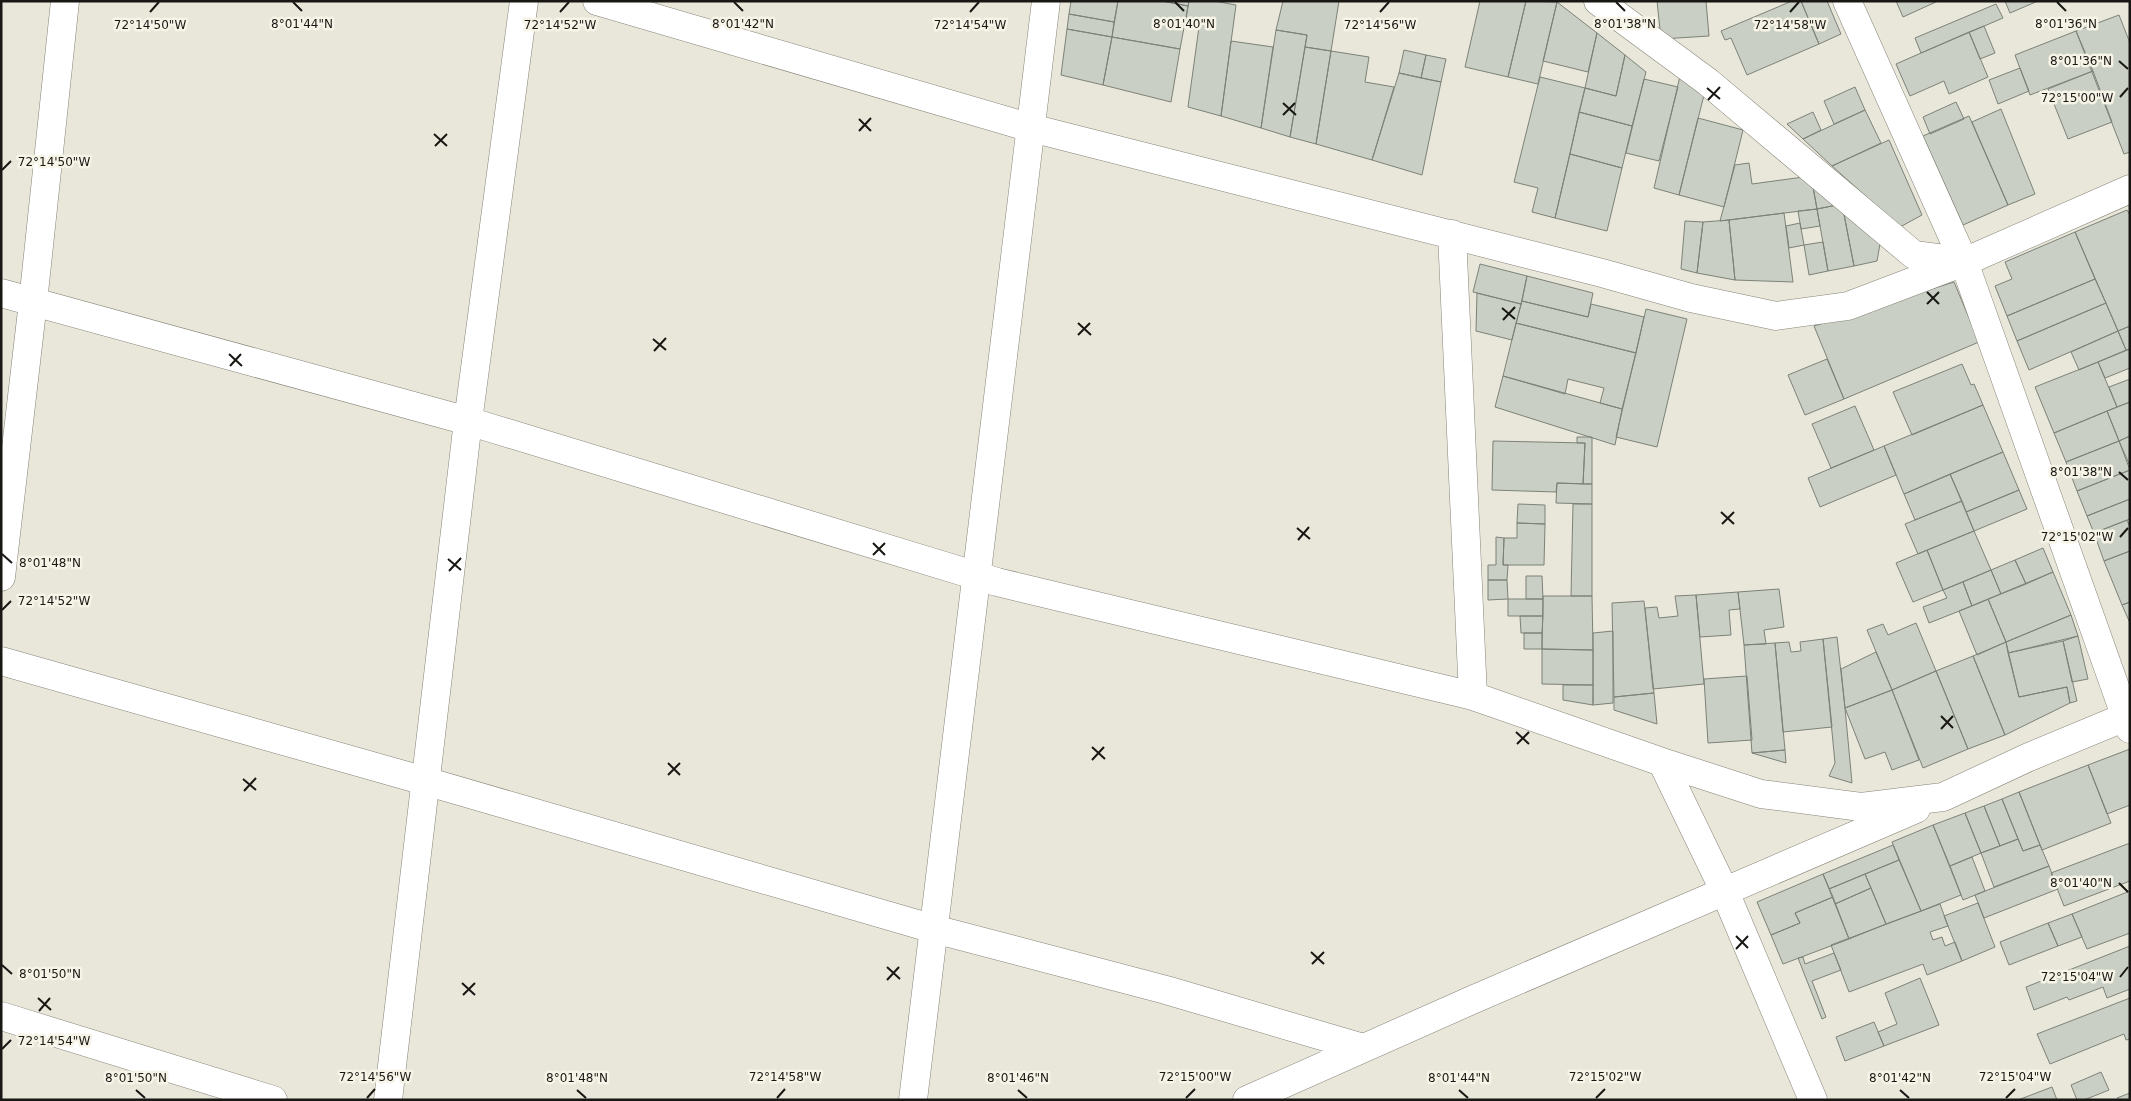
<svg xmlns="http://www.w3.org/2000/svg" width="2131" height="1101" viewBox="0 0 2131 1101" font-family="'DejaVu Sans',sans-serif">
<style>
.building{fill:#c9cfc4;stroke:#7d8278}
.lines{fill:none;stroke-linecap:round;stroke-linejoin:round}
.minor-casing{stroke:#868478;stroke-width:29}
.minor{stroke:#fff;stroke-width:28}
.ticks{fill:none;stroke:#191713;stroke-width:2}
.ticks-label{font-size:12px;text-anchor:middle;fill:#191713;stroke:#f6f3e7;stroke-width:5;stroke-linejoin:round;paint-order:stroke}
</style>
<rect width="100%" height="100%" fill="#e9e6da"/>
<!-- building -->
<path class="building" d="M1071,1H1118L1114,22L1069,14Z
M1118,1H1162L1188,6L1180,49L1112,37Z
M1162,1H1189L1188,6Z
M1189,1H1214L1236,5L1221,116L1188,107L1199,27L1185,24Z
M1283,1H1339L1331,51L1305,47L1307,35L1276,30Z
M1480,1H1526L1508,77L1465,67Z
M1526,1L1557,2L1538,84L1508,77Z
M1657,1H1706L1709,36L1661,39Z
M1792,1H1801L1819,44L1747,75L1731,38L1725,40L1721,31Z
M1801,1H1827L1841,34L1819,44Z
M1896,1H1938L1903,17Z
M2005,1H2038L2010,13Z
M1557,2L1597,33L1588,72L1543,61Z
M1996,4L2003,18L1921,53L1915,38Z
M1069,14L1114,22L1112,37L1067,29Z
M2119,15L2130,43V152L2124,154L2076,31Z
M1984,26L1995,53L1980,59L1969,32Z
M1067,29L1112,37L1103,85L1061,75Z
M1276,30L1307,35L1290,137L1261,128Z
M2076,31L2093,71L2030,95L2015,55Z
M1969,32L1988,77L1949,94L1944,81L1910,96L1896,64Z
M1597,33L1625,55L1616,96L1585,88Z
M1112,37L1180,49L1171,102L1103,85Z
M1231,41L1273,47L1261,128L1221,116Z
M1305,47L1331,51L1316,144L1290,137Z
M1404,50L1426,55L1421,78L1399,73Z
M1331,51L1369,57L1365,82L1394,87L1372,160L1316,144Z
M1426,55L1446,59L1441,82L1421,78Z
M1625,55L1646,72L1632,126L1579,112L1585,88L1616,96Z
M2020,68L2029,91L1998,104L1989,80Z
M2093,71L2112,122L2068,139L2048,89Z
M1399,73L1441,82L1422,175L1372,160Z
M1680,76L1705,91L1679,195L1654,188Z
M1540,77L1585,88L1555,218L1532,212L1538,188L1514,182Z
M1644,79L1678,87L1659,161L1626,153Z
M1855,87L1865,110L1834,124L1824,101Z
M1956,102L1964,119L1930,134L1923,117Z
M2001,109L2035,194L2008,205L1972,122Z
M1865,110L1881,143L1832,166L1803,139Z
M1579,112L1632,126L1622,168L1570,154Z
M1813,112L1821,130L1803,139L1787,124Z
M1969,116L2008,205L1963,225L1923,136Z
M1698,118L1743,130L1724,207L1679,195Z
M1889,140L1922,215L1900,227L1832,166Z
M1570,154L1622,168L1607,231L1555,218Z
M1749,163L1752,184L1811,176L1817,209L1720,221L1735,165Z
M1811,176L1842,204L1817,209Z
M1842,204L1881,238L1877,261L1854,266Z
M1842,204L1854,266L1828,271L1817,209Z
M1817,209L1820,226L1801,229L1798,211Z
M2127,210L2130,215V326L2118,331L2075,232Z
M1784,213L1793,282L1735,280L1729,220Z
M1729,220L1735,280L1697,273L1703,222Z
M1685,221L1703,222L1697,273L1681,269Z
M1800,223L1804,245L1789,248L1786,226Z
M2075,232L2095,279L2007,316L1995,286L2012,279L2005,262Z
M1823,242L1828,271L1809,275L1804,245Z
M1480,264L1527,276L1521,304L1473,292Z
M1527,276L1593,293L1588,317L1522,301Z
M2095,279L2106,303L2017,341L2007,316Z
M1954,282L1979,342L1844,399L1814,326Z
M1477,293L1521,304L1512,340L1476,331Z
M1522,301L1588,317L1591,304L1644,317L1636,353L1516,323Z
M2106,303L2118,331L2029,370L2017,341Z
M1646,309L1687,319L1657,447L1616,437Z
M1516,323L1636,353L1622,409L1600,403L1604,388L1568,379L1565,394L1503,376Z
M2130,326V349L2126,350L2118,331Z
M2118,331L2126,350L2079,370L2071,352Z
M2130,349V368L2105,378L2098,362Z
M1827,359L1844,399L1805,415L1788,375Z
M2098,362L2117,407L2054,433L2035,387Z
M1962,364L1971,385L1974,384L1983,405L1912,435L1893,392Z
M1503,376L1622,409L1615,445L1495,407Z
M2130,379V402L2117,407L2109,387Z
M2130,402V436L2119,441L2107,411Z
M1983,405L2003,452L1904,494L1884,446Z
M1855,406L1874,450L1831,468L1812,424Z
M2107,411L2119,441L2066,462L2054,433Z
M2130,436V466L2119,441Z
M1577,437H1592V484H1583L1585,443H1577Z
M1493,441L1585,443L1583,484L1557,483L1556,492L1492,490Z
M2119,441L2130,470L2077,491L2066,462Z
M1884,446L1896,475L1820,507L1808,478Z
M2003,452L2019,490L1966,512L1950,474Z
M2130,470V499L2087,516L2077,491Z
M1950,474L1962,501L1915,520L1904,494Z
M1557,483L1592,484V504L1556,503Z
M2019,490L2027,509L1974,531L1966,512Z
M2130,499V519L2094,533L2087,516Z
M1962,501L1974,531L1918,554L1905,524Z
M1518,504L1545,505V524L1517,523Z
M1573,504H1592V596H1571Z
M2127,520L2130,527V551L2104,561L2094,533Z
M1517,523L1545,524L1544,565H1503L1504,538H1517Z
M1974,531L1991,570L1943,590L1927,550Z
M1496,537L1504,538L1503,565H1508L1507,580H1488V565H1496Z
M2043,548L2053,572L2026,584L2015,560Z
M1927,550L1943,590L1913,602L1896,563Z
M2130,551V602L2122,605L2104,561Z
M2015,560L2026,584L2001,594L1991,570Z
M1991,570L2001,594L1972,606L1963,582Z
M2053,572L2071,615L2006,642L1988,599Z
M1526,576H1542L1543,599H1526Z
M1488,580H1507L1508,599L1488,600Z
M1963,582L1972,606L1929,623L1923,607L1947,598L1943,590Z
M1779,589L1784,627L1764,630L1766,644L1744,645L1738,592Z
M1738,592L1740,609L1729,610L1731,635L1700,637L1696,595Z
M1696,595L1704,684L1653,689L1645,608L1657,607L1659,618L1678,616L1675,596Z
M1543,596H1592L1593,650L1542,649Z
M1508,599H1543V616H1508Z
M1988,599L2006,642L1977,655L1959,611Z
M1644,601L1654,693L1614,697L1612,603Z
M2130,602V623L2122,605Z
M2071,615L2078,636L2008,653L2006,642Z
M1520,616H1543L1542,633H1521Z
M1916,623L1936,671L1892,690L1867,630L1883,624L1888,635Z
M1613,631V703L1593,705V633Z
M1524,633H1542V649H1524Z
M2078,636L2088,679L2072,682L2063,641Z
M1837,637L1845,708L1852,783L1829,776L1835,763L1823,639Z
M1823,639L1832,727L1783,732L1775,643L1789,642L1791,652L1801,651L1800,642Z
M2063,641L2077,701L2070,703L2067,687L2019,697L2008,653Z
M2006,642L2019,697L2067,687L2070,703L2005,735L1973,656Z
M1775,643L1785,750L1752,753L1744,645Z
M1542,649L1593,650V685L1542,684Z
M1876,652L1892,690L1845,708L1841,669Z
M1973,656L2005,735L1968,749L1936,671Z
M1936,671L1968,749L1923,768L1892,690Z
M1747,676L1752,740L1708,743L1704,679Z
M1563,685H1593V705L1563,700Z
M1892,690L1919,760L1892,770L1885,752L1865,759L1845,708Z
M1654,693L1657,724L1614,710V697Z
M2130,749V805L2107,814L2088,765Z
M1785,750L1786,763L1752,753Z
M2088,765L2111,823L2042,850L2019,792Z
M2019,792L2040,845L2023,851L2002,799Z
M2002,799L2018,839L2000,846L1984,806Z
M1984,806L2000,846L1981,853L1965,813Z
M1965,813L1981,853L1950,866L1933,825Z
M1933,825L1961,895L1921,911L1892,842Z
M2018,839L2023,851L2040,845L2049,866L1994,887L1981,853Z
M2130,843V881L2064,906L2051,873Z
M1893,845L1899,860L1829,889L1823,874Z
M1972,857L1985,891L1963,900L1950,866Z
M1899,860L1921,911L1886,924L1865,874Z
M2049,866L2058,889L1984,918L1975,895Z
M1823,874L1833,897L1795,913L1800,923L1771,935L1757,902Z
M1865,874L1871,888L1835,904L1829,889Z
M1871,888L1886,924L1849,939L1835,904Z
M2130,891V933L2087,949L2072,914Z
M1833,897L1849,939L1783,964L1771,935L1800,923L1795,913Z
M1978,903L1995,947L1962,961L1944,916Z
M1940,904L1948,926L1930,932L1933,940L1942,937L1945,946L1955,942L1962,961L1927,975L1923,964L1849,992L1831,945Z
M2072,914L2082,937L2058,946L2048,923Z
M2048,923L2058,946L2009,965L2000,942Z
M2130,946V989L2107,998L2103,987L2069,1000L2067,997L2034,1010L2026,987Z
M1834,953L1841,970L1812,981L1826,1017L1822,1019L1798,958L1803,957L1805,964Z
M1920,978L1939,1025L1884,1046L1878,1032L1897,1024L1885,993Z
M2130,998V1039L2126,1040L2124,1034L2050,1064L2037,1034Z
M1874,1022L1884,1046L1845,1061L1836,1037Z
M2101,1072L2109,1090L2084,1100H2077L2071,1085Z
M2052,1087L2057,1100H2018Z
M2130,1093V1100H2118L2117,1098Z"/>
<g class="lines">
<defs>
<path id="minor" d="M597,1L1031,128L1602,273L1691,298L1776,316L1848,306L1964,262L2130,189
M1598,1L1708,82L1914,255L1960,261
M1847,1L1964,262L2130,729
M1452,234L1473,696
M1,293L468,421L997,582L1473,696L1662,762L1761,794L1861,807L1943,797L2029,757L2130,715
M1,577L33,302L65,1
M1,661L425,781L934,929L1166,990L1363,1048
M1662,762L1725,892L1813,1100
M1,1016L273,1100
M388,1100L468,421L524,1
M913,1100L1046,1
M1247,1100L1472,1000L1916,809"/>
</defs>
<!-- minor casing -->
<use href="#minor" class="minor-casing"/>
<!-- minor -->
<use href="#minor" class="minor"/>
</g>
<!-- ticks -->
<path class="ticks" d="M293,2L302,11M734,2L743,11M1175,2L1184,11M1616,2L1625,11M2057,2L2066,11M150,12L159,2M560,12L569,2M970,12L979,2M1380,12L1389,2M1790,12L1799,2M2119,61L2128,69M1707,88L1720,99M2120,97L2128,88M1708,100L1720,87M1283,103L1296,115M1283,115L1295,103M859,119L871,131M859,131L871,118M434,134L447,146M435,146L447,134M2,170L11,161M1927,292L1939,304M1927,304L1939,292M1502,308L1515,319M1503,320L1515,307M1078,323L1091,335M1078,335L1090,323M653,339L666,350M654,351L666,338M229,354L242,366M230,366L241,354M2119,472L2128,480M1721,512L1734,524M1722,524L1734,512M1297,528L1310,539M2120,537L2128,528M1298,540L1309,527M873,543L885,555M2,554L12,563M873,555L885,543M448,559L461,570M449,571L461,558M2,610L11,601M1941,716L1953,728M1941,729L1953,716M1516,732L1529,744M1517,744L1529,732M1092,747L1105,759M1092,760L1104,747M668,763L680,775M668,775L680,763M243,779L256,790M244,791L256,778M2119,883L2128,892M1736,936L1748,948M1736,949L1748,936M1311,952L1324,964M1312,964L1324,952M2,965L12,974M887,967L900,979M2120,977L2128,967M887,980L899,967M462,983L475,995M463,995L475,983M38,998L51,1010M39,1011L50,998M2,1049L11,1040M136,1090L145,1098M577,1090L586,1098M1018,1090L1027,1098M1459,1090L1468,1098M1900,1090L1909,1098M367,1098L375,1089M777,1098L785,1089M1186,1098L1195,1089M1596,1098L1605,1089M2006,1098L2015,1089"/>
<g class="ticks-label">
<text x="1625" y="28">8°01'38"N</text>
<text x="2066" y="28">8°01'36"N</text>
<text x="302" y="28">8°01'44"N</text>
<text x="743" y="28">8°01'42"N</text>
<text x="1184" y="28">8°01'40"N</text>
<text x="150" y="29">72°14'50"W</text>
<text x="560" y="29">72°14'52"W</text>
<text x="970" y="29">72°14'54"W</text>
<text x="1380" y="29">72°14'56"W</text>
<text x="1790" y="29">72°14'58"W</text>
<text x="2081" y="65">8°01'36"N</text>
<text x="2077" y="102">72°15'00"W</text>
<text x="54" y="166">72°14'50"W</text>
<text x="2081" y="476">8°01'38"N</text>
<text x="2077" y="541">72°15'02"W</text>
<text x="50" y="567">8°01'48"N</text>
<text x="54" y="605">72°14'52"W</text>
<text x="2081" y="887">8°01'40"N</text>
<text x="50" y="978">8°01'50"N</text>
<text x="2077" y="981">72°15'04"W</text>
<text x="54" y="1045">72°14'54"W</text>
<text x="375" y="1081">72°14'56"W</text>
<text x="785" y="1081">72°14'58"W</text>
<text x="1195" y="1081">72°15'00"W</text>
<text x="1605" y="1081">72°15'02"W</text>
<text x="2015" y="1081">72°15'04"W</text>
<text x="136" y="1082">8°01'50"N</text>
<text x="577" y="1082">8°01'48"N</text>
<text x="1018" y="1082">8°01'46"N</text>
<text x="1459" y="1082">8°01'44"N</text>
<text x="1900" y="1082">8°01'42"N</text>
</g>
<!-- border -->
<rect width="2131" height="1101" fill="none" stroke="#191713" stroke-width="5"/>
</svg>
